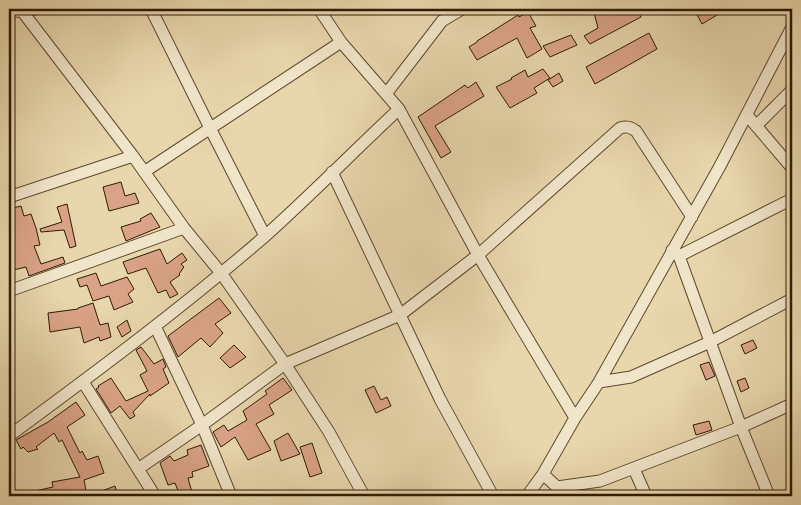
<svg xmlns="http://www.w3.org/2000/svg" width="801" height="505" viewBox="0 0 801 505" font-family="'Libre Bodoni',serif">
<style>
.building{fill:#daa387;stroke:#2e1b04}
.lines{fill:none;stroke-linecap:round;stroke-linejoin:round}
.minor-casing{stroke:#5c4a2e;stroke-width:13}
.minor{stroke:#f0e4c9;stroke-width:11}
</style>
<rect width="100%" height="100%" fill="#e8d6ac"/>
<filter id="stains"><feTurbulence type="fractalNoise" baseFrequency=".004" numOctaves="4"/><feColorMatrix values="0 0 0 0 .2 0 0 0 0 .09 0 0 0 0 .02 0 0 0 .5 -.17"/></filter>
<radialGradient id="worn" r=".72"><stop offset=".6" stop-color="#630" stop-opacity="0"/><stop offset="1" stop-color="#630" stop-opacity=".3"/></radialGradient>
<!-- building -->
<path class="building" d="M593,9H636L641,17L590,44L584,36L598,28Z
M694,9H727L702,24Z
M528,12L536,26L530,28L542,49L527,58L517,38L477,60L469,47L477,42V41L518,15L519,17Z
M649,33L657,49L595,84L586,67Z
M571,35L577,45L550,57L543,46Z
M543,69L550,78L534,88L537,93L510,108L496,87L512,79L511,78L525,70L528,77Z
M559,73L563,81L553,87L548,80Z
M476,82L484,96L435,126L451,152L441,158L418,117L465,85L468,88Z
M121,182L125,196L135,193L139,203L109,211L103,187Z
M67,204L76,246L70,248L64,230L41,232L40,229L62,222L57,207Z
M21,206L24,216L31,214L36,228L40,245L34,246L41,264L63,257L65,263L29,276L26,267L9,271V209Z
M151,213L160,227L126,241L121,227L141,221L140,219Z
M160,249L167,264L182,253L187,260L181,264L184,267L179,274L180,275L170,282L178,294L170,298L166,290L158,293L146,268L128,274L123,262Z
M96,273L101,286L127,277L134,289L128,294L133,302L114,310L109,296L93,301L87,285L80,287L77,279Z
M219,298L231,313L215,324L223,333L210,347L201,338L178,357L168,336Z
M93,303L100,325L108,323L111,337L100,341L99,337L84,343L80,327L50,332L48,313L78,309V308Z
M127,320L131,331L122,337L117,327Z
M753,340L757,348L745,354L741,345Z
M234,345L246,357L230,368L220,358Z
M141,347L154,364L163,359L166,367L163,369L169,383L150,396V394L133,412L135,416L130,419L120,406L111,413L96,389L99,387L98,386L111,378L126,401L148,391L140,375L147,371L136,350Z
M709,362L715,376L706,380L700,365Z
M283,378L292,390L269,405L274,414L256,424L271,450L248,460L235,437L221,447L213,432L224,425L228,431L247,420L243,411L267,394L265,391Z
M745,378L749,388L741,392L737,381Z
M374,386L381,400L387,397L391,406L376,413L365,390Z
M76,402L85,415L67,427L80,453L82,451L87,460L98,456L104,473L84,480L87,496H27L26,493L53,487L52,482L80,477L62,440L59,442L54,433L36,447L38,449L28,452L23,447L21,449L16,440L48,422Z
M709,421L712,430L696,435L693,425Z
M288,433L300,454L281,461L274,441Z
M312,443L322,473L310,477L300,447Z
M201,445L209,466L192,472L193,477L188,478L193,496H180L175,483L168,485L160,463L170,456L174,461L188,455L187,450Z
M115,486L118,496H91V495Z"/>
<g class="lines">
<defs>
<path id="minor" d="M151,9L210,128L265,236
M319,9L341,42L399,109L478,255L575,418
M22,11L133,156L184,228L221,273L285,364L329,432L364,496
M9,12L36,9
M386,94L442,21L462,9
M747,115L792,168
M756,126L792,90
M144,172L341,42
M332,172L440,399L493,496
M9,197L133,156
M672,250L679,256L741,427L769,496
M679,256L792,199
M9,291L184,228
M155,326L202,425L231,496
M83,382L155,496
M599,382L631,377L710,342L792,299
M9,436C96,372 182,308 264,237C310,196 354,151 399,109
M138,469L202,425L285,364L400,315L478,255L620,128C627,126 630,127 636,131L692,217
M634,469L646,496
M543,474L557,487L600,481L741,427L792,404
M9,491L10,496
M527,496L543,474L575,418L599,382L720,166L792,27"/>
</defs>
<!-- minor casing -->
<use href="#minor" class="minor-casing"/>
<!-- minor -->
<use href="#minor" class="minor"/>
</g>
<!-- margin -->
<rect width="801" height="505" fill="none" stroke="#e8d6ac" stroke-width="30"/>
<rect x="10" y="10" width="781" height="485" fill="none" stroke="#2e1b04" stroke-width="2.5"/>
<rect x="15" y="15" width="771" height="475" fill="none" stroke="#2e1b04"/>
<rect width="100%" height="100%" filter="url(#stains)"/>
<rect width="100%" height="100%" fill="url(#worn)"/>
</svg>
